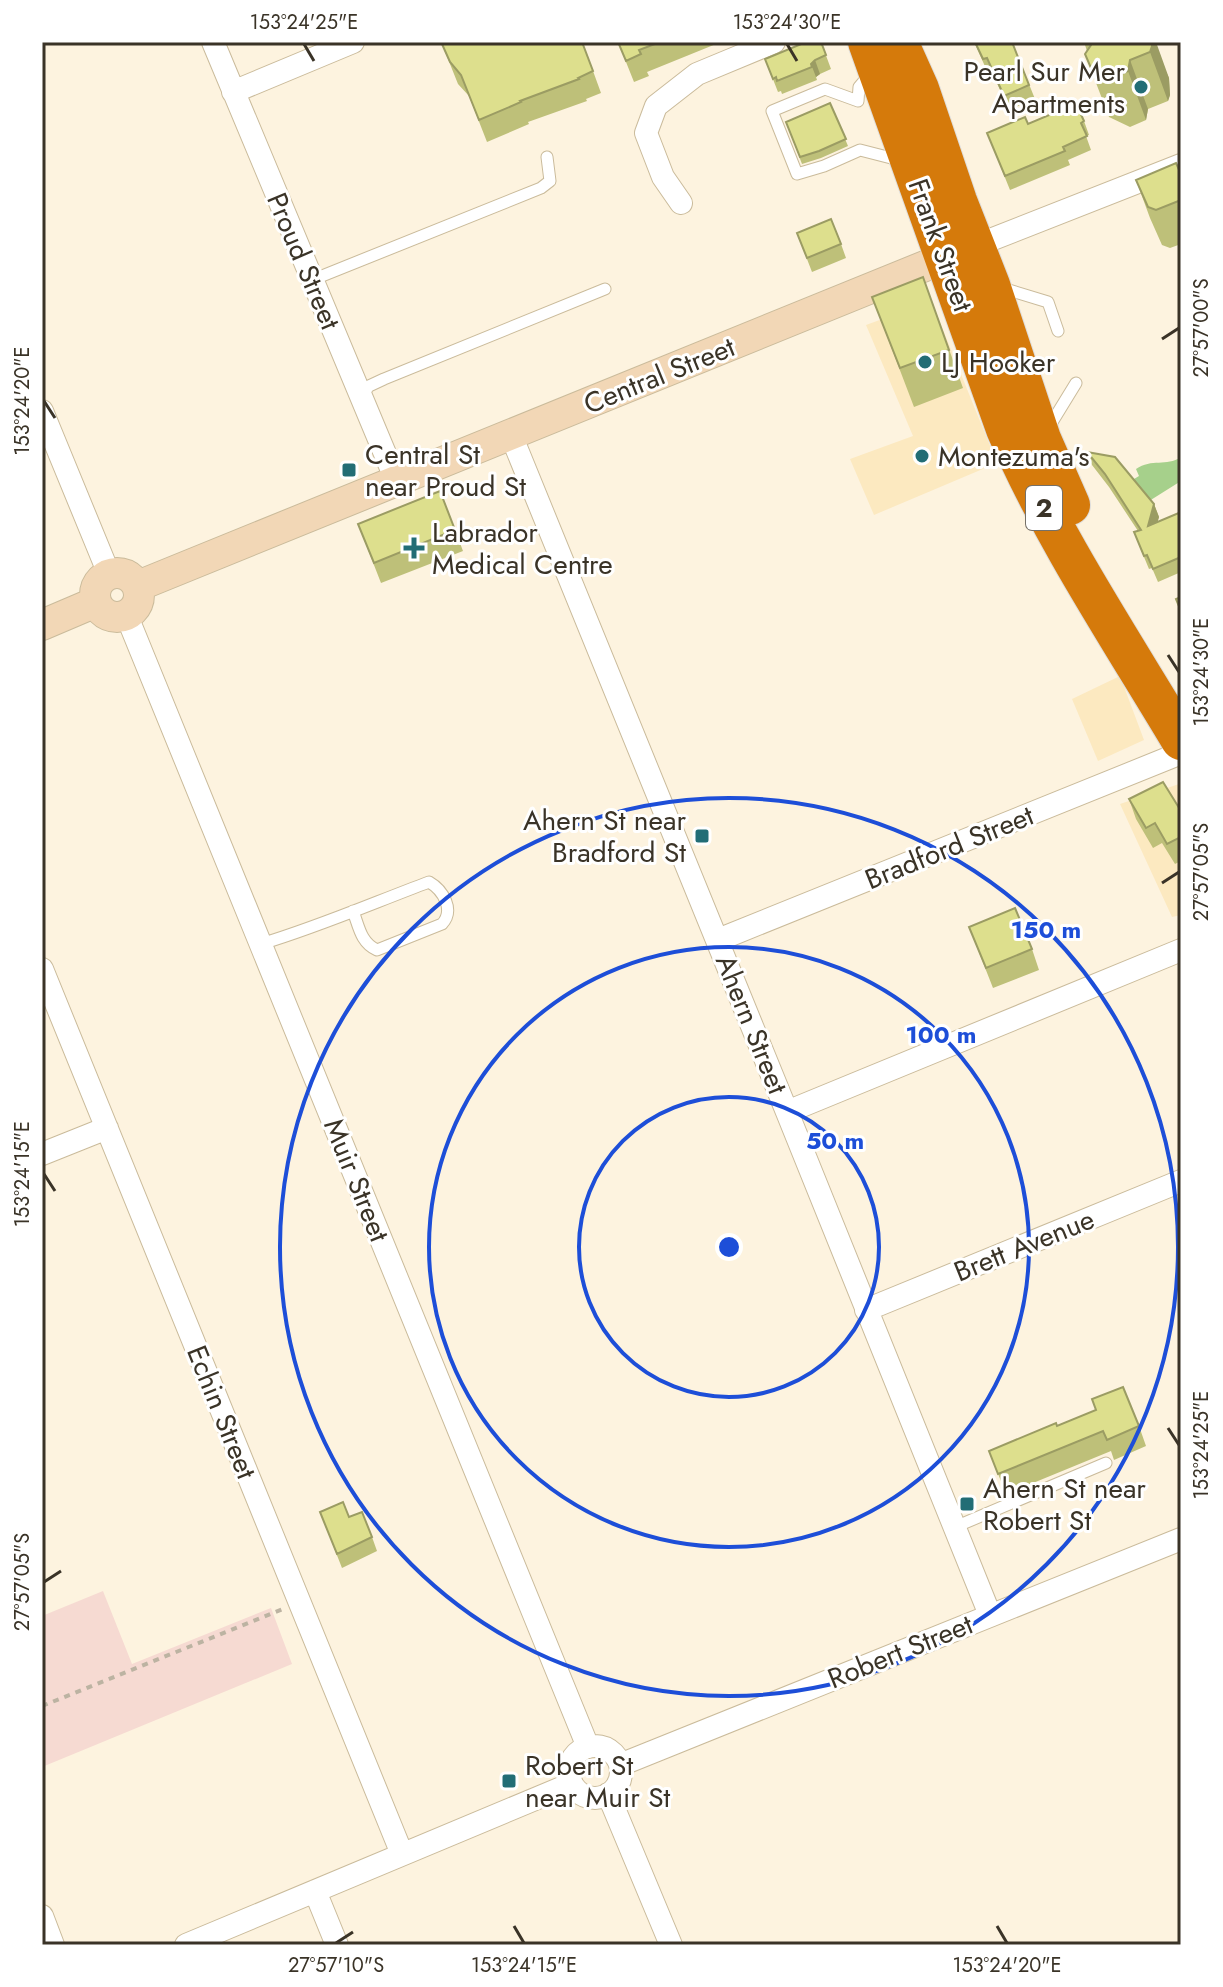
<svg xmlns="http://www.w3.org/2000/svg" width="1223" height="1987" viewBox="0 0 1223 1987" font-family="Jost,sans-serif">
<style>
.built{fill:#fce9c0}
.green{fill:#f6dad2}
.water{fill:#a6d08b}
.lines{fill:none;stroke-linecap:round;stroke-linejoin:round}
.lane-casing{stroke:#cabb9b;stroke-width:13}
.street-casing{stroke:#cabb9b;stroke-width:24}
.secondary-casing{stroke:#cabb9b;stroke-width:32}
.highway-casing{stroke:#dfdedc;stroke-width:42}
.path{stroke:#bcb3a2;stroke-width:4;stroke-dasharray:6 6;stroke-linecap:butt}
.lane{stroke:#fff;stroke-width:11}
.street{stroke:#fff;stroke-width:22}
.secondary{stroke:#f2d7b6;stroke-width:30}
.highway{stroke:#d57a0b;stroke-width:40}
.wall{fill:#bec079}
.shaded-wall{fill:#9b9c63}
.building{fill:#dddf8d;stroke:#9b9c63;stroke-width:2}
.ticks{fill:none;stroke:#3a3327;stroke-width:3}
.ring{fill:none;stroke:#1d4ed8;stroke-width:4}
.poi-dot{fill:#226d75;stroke:#fff;stroke-width:3}
.labels{text-anchor:middle;stroke-width:6;stroke-linejoin:round;paint-order:stroke}
.shield{fill:#fff;stroke:#757068;stroke-width:2}
.shield-label{font-size:26px;font-weight:bold;fill:#3a3327}
.poi-label{font-size:28px;fill:#3a3327;stroke:#fff;text-anchor:start}
.street-label{font-size:28px;fill:#3a3327;stroke:#fff}
.centre{fill:#1d4ed8;stroke:#fff;stroke-width:4}
.ring-label{font-size:24px;text-anchor:middle;font-weight:bold;fill:#1d4ed8;stroke:#fff;stroke-width:6;stroke-linejoin:round;paint-order:stroke}
.neatline{fill:none;stroke:#3a3327;stroke-width:3}
.ticks-label{font-size:20px;text-anchor:middle;fill:#3a3327}
</style>
<rect width="100%" height="100%" fill="#fdf3df"/>
<!-- built -->
<path class="built" d="M926,303L937,315L997,463L874,515L850,459L913,436L866,325Z
M1120,676L1144,740L1098,761L1072,699Z
M1179,784L1181,788V915L1172,917L1120,804Z"/>
<!-- green -->
<path class="green" d="M103,1591L132,1664L271,1608L292,1664L42,1767V1616Z"/>
<!-- water -->
<path class="water" d="M1181,457V481L1146,503L1129,482L1139,476L1136,469C1152,458 1166,467 1181,457Z"/>
<g class="lines">
<defs>
<path id="lane" d="M870,74L859,87L858,101L825,89L772,111L797,174L824,166L860,150L899,160
M312,280L541,188L550,181L547,157
M1002,288L1048,302L1058,331
M361,396L369,386L384,379L605,289
M1049,427L1076,383
M261,944C318,927 373,903 429,882C443,890 455,910 442,924L377,950C361,943 359,927 353,911
M955,1527L1106,1463"/>
<path id="street" d="M213,42L396,480
M233,92L353,42
M681,203L663,177L646,133L656,106L697,74L774,42
M975,246L1181,165
M42,411L109,574
M511,435L787,1112L990,1615
M126,614L588,1747
M718,940L1181,753
M42,969L402,1854
M787,1112L1181,950
M42,1154L107,1128
M866,1310L1181,1181
M569 1772a26 26 0 1 1 52 0a26 26 0 1 1-52 0Z
M620,1765L1181,1539
M608,1794L671,1945
M315,1891L337,1945
M42,1916L53,1945
M186,1945L571,1784"/>
<path id="secondary" d="M95 595a22 22 0 1 1 44 0a22 22 0 1 1-44 0Z
M138,586L962,251
M42,625L96,602"/>
<path id="highway" d="M868,42L1006,429C1053,538 1120,638 1181,740
M898,42L919,89L957,201L990,285L1041,439L1070,505"/>
</defs>
<!-- lane casing -->
<use href="#lane" class="lane-casing"/>
<!-- street casing -->
<use href="#street" class="street-casing"/>
<!-- secondary casing -->
<use href="#secondary" class="secondary-casing"/>
<!-- highway casing -->
<use href="#highway" class="highway-casing"/>
<!-- path -->
<path class="path" d="M42,1706L283,1609"/>
<!-- lane -->
<use href="#lane" class="lane"/>
<!-- street -->
<use href="#street" class="street"/>
<!-- secondary -->
<use href="#secondary" class="secondary"/>
<!-- highway -->
<use href="#highway" class="highway"/>
</g>
<!-- wall -->
<path class="wall" d="M618,42H721L647,72L649,76L634,82Z
M821,42L831,69L820,74L816,77L817,80L782,94L781,91L778,92L765,59Z
M974,42H1012L1035,99L1009,110L992,72L988,73Z
M1084,42H1152L1169,78L1170,95L1168,101L1148,109L1146,120L1130,127L1109,117L1085,54L1087,51Z
M442,44L593,71L601,93L586,99L587,101L528,122L529,124L487,142L469,96L458,84Z
M830,103L848,146L821,158L802,164L786,122Z
M1069,110L1084,121L1089,135L1086,136L1091,150L1068,160L1070,165L1010,190L987,133L1028,124Z
M1181,174V244L1170,248L1162,245L1150,218L1136,180Z
M797,233L841,244L846,258L812,272Z
M923,277L963,388L914,407L872,297Z
M1087,452L1154,504L1159,517L1157,522L1181,512V572L1158,582L1152,568L1149,569L1139,545L1134,532L1138,531L1109,487L1092,465Z
M358,524L455,530L463,551L381,583Z
M1129,799L1181,811V861L1175,864L1162,843L1153,848L1136,819Z
M969,927L1032,949L1039,970L993,988Z
M1057,1426H1139L1146,1446L1114,1460L1111,1451L1006,1494L989,1451Z
M320,1512L349,1517L372,1537L377,1551L342,1568Z"/>
<!-- shaded-wall -->
<path class="shaded-wall" d="M1152,42H1156L1169,78L1170,95L1168,101L1150,52Z
M815,60L820,74L816,77L811,64Z
M1130,60L1148,109L1146,120L1128,71Z
M1154,504L1159,517L1153,539L1148,526Z"/>
<!-- building -->
<path class="building" d="M445,42H582L593,71L578,78L579,79L520,101L521,102L479,120L461,75L450,62L442,44Z
M618,42H660L639,50L641,54L626,61Z
M806,42H821L826,55L815,60L811,64L812,67L777,81L776,77L773,79L765,59Z
M975,42H1012L1029,85L1004,96L987,58L983,59Z
M1090,42H1152V46L1150,52L1130,60L1128,71L1112,78L1091,68L1085,54L1091,45Z
M830,103L846,139L819,151L800,157L786,122Z
M1077,106L1084,121L1081,123L1087,136L1063,147L1065,151L1005,176L987,133L1025,117L1028,124L1068,107L1069,110Z
M1176,163L1181,174V200L1156,210L1148,207L1136,180Z
M831,219L841,244L807,258L797,233Z
M923,277L949,350L900,368L872,297Z
M1087,452L1115,457L1154,504L1148,526L1181,512V557L1153,569L1147,555L1144,556L1134,532L1141,530L1105,474Z
M440,491L455,530L374,563L358,524Z
M1181,597V611L1176,599Z
M1163,782L1181,811V837L1167,844L1155,823L1146,828L1129,799Z
M1015,908L1032,949L986,968L969,927Z
M1123,1387L1139,1426L1107,1440L1103,1431L998,1474L989,1451L1056,1423L1057,1426L1096,1410L1092,1399Z
M343,1502L349,1517L362,1512L372,1537L337,1554L320,1512Z"/>
<!-- ticks -->
<path class="ticks" d="M304,44L314,61M787,44L797,61M1162,339L1179,328M44,401L55,418M1168,655L1179,672M1162,883L1179,872M44,1174L55,1191M1168,1428L1179,1445M44,1582L61,1571M514,1926L524,1943M997,1926L1007,1943M336,1943L353,1932"/>
<!-- distance rings -->
<g class="ring">
<circle cx="729" cy="1247" r="150"/>
<circle cx="729" cy="1247" r="300"/>
<circle cx="729" cy="1247" r="449"/>
</g>
<!-- markers -->
<g class="poi-dot">
<circle cx="1141" cy="87" r="8"/>
<circle cx="925" cy="362" r="8"/>
<circle cx="922" cy="456" r="8"/>
<rect x="341" y="462" width="16" height="16" rx="4"/>
<path d="M410 536h8v8h8v8h-8v8h-8v-8h-8v-8h8z"/>
<rect x="694" y="828" width="16" height="16" rx="4"/>
<rect x="959" y="1496" width="16" height="16" rx="4"/>
<rect x="501" y="1773" width="16" height="16" rx="4"/>
</g>
<g class="labels">
<!-- shield labels -->
<rect class="shield" x="1026" y="486" width="36" height="44" rx="6"/>
<g class="shield-label">
<text x="1044" y="517">2</text>
</g>
<!-- poi labels -->
<g class="poi-label">
<text x="1125" y="81" text-anchor="end">Pearl Sur Mer<tspan x="1125" dy="32">Apartments</tspan></text>
<text x="941" y="372">LJ Hooker</text>
<text x="365" y="464">Central St<tspan x="365" dy="32">near Proud St</tspan></text>
<text x="938" y="466">Montezuma's</text>
<text x="432" y="542">Labrador<tspan x="432" dy="32">Medical Centre</tspan></text>
<text x="686" y="830" text-anchor="end">Ahern St near<tspan x="686" dy="32">Bradford St</tspan></text>
<text x="983" y="1498">Ahern St near<tspan x="983" dy="32">Robert St</tspan></text>
<text x="525" y="1775">Robert St<tspan x="525" dy="32">near Muir St</tspan></text>
</g>
<!-- street labels -->
<g class="street-label">
<text transform="translate(941 245) rotate(70)" y="10">Frank Street</text>
<text transform="translate(304 261) rotate(67)" y="10">Proud Street</text>
<text transform="translate(659 375) rotate(-22)" y="10">Central Street</text>
<text transform="translate(949 847) rotate(-22)" y="10">Bradford Street</text>
<text transform="translate(752 1024) rotate(68)" y="10">Ahern Street</text>
<text transform="translate(357 1180) rotate(68)" y="10">Muir Street</text>
<text transform="translate(1024 1245) rotate(-22)" y="10">Brett Avenue</text>
<text transform="translate(222 1412) rotate(68)" y="10">Echin Street</text>
<text transform="translate(900 1651) rotate(-22)" y="10">Robert Street</text>
</g>
</g>
<circle cx="729" cy="1247" r="12" class="centre"/>
<g class="ring-label">
<text x="1046" y="938">150 m</text>
<text x="941" y="1043">100 m</text>
<text x="835" y="1149">50 m</text>
</g>
<!-- border -->
<rect width="1223" height="1987" fill="none" stroke="#ffffff" stroke-width="88"/>
<rect x="44" y="44" width="1135" height="1899" class="neatline"/>
<g class="ticks-label">
<text x="304" y="29">153°24'25"E</text>
<text x="787" y="29">153°24'30"E</text>
<text transform="translate(1201 328) rotate(-90)" y="7">27°57'00"S</text>
<text transform="translate(22 401) rotate(-90)" y="7">153°24'20"E</text>
<text transform="translate(1201 672) rotate(-90)" y="7">153°24'30"E</text>
<text transform="translate(1201 872) rotate(-90)" y="7">27°57'05"S</text>
<text transform="translate(22 1174) rotate(-90)" y="7">153°24'15"E</text>
<text transform="translate(1201 1445) rotate(-90)" y="7">153°24'25"E</text>
<text transform="translate(22 1582) rotate(-90)" y="7">27°57'05"S</text>
<text x="336" y="1972">27°57'10"S</text>
<text x="524" y="1972">153°24'15"E</text>
<text x="1007" y="1972">153°24'20"E</text>
</g>
</svg>
